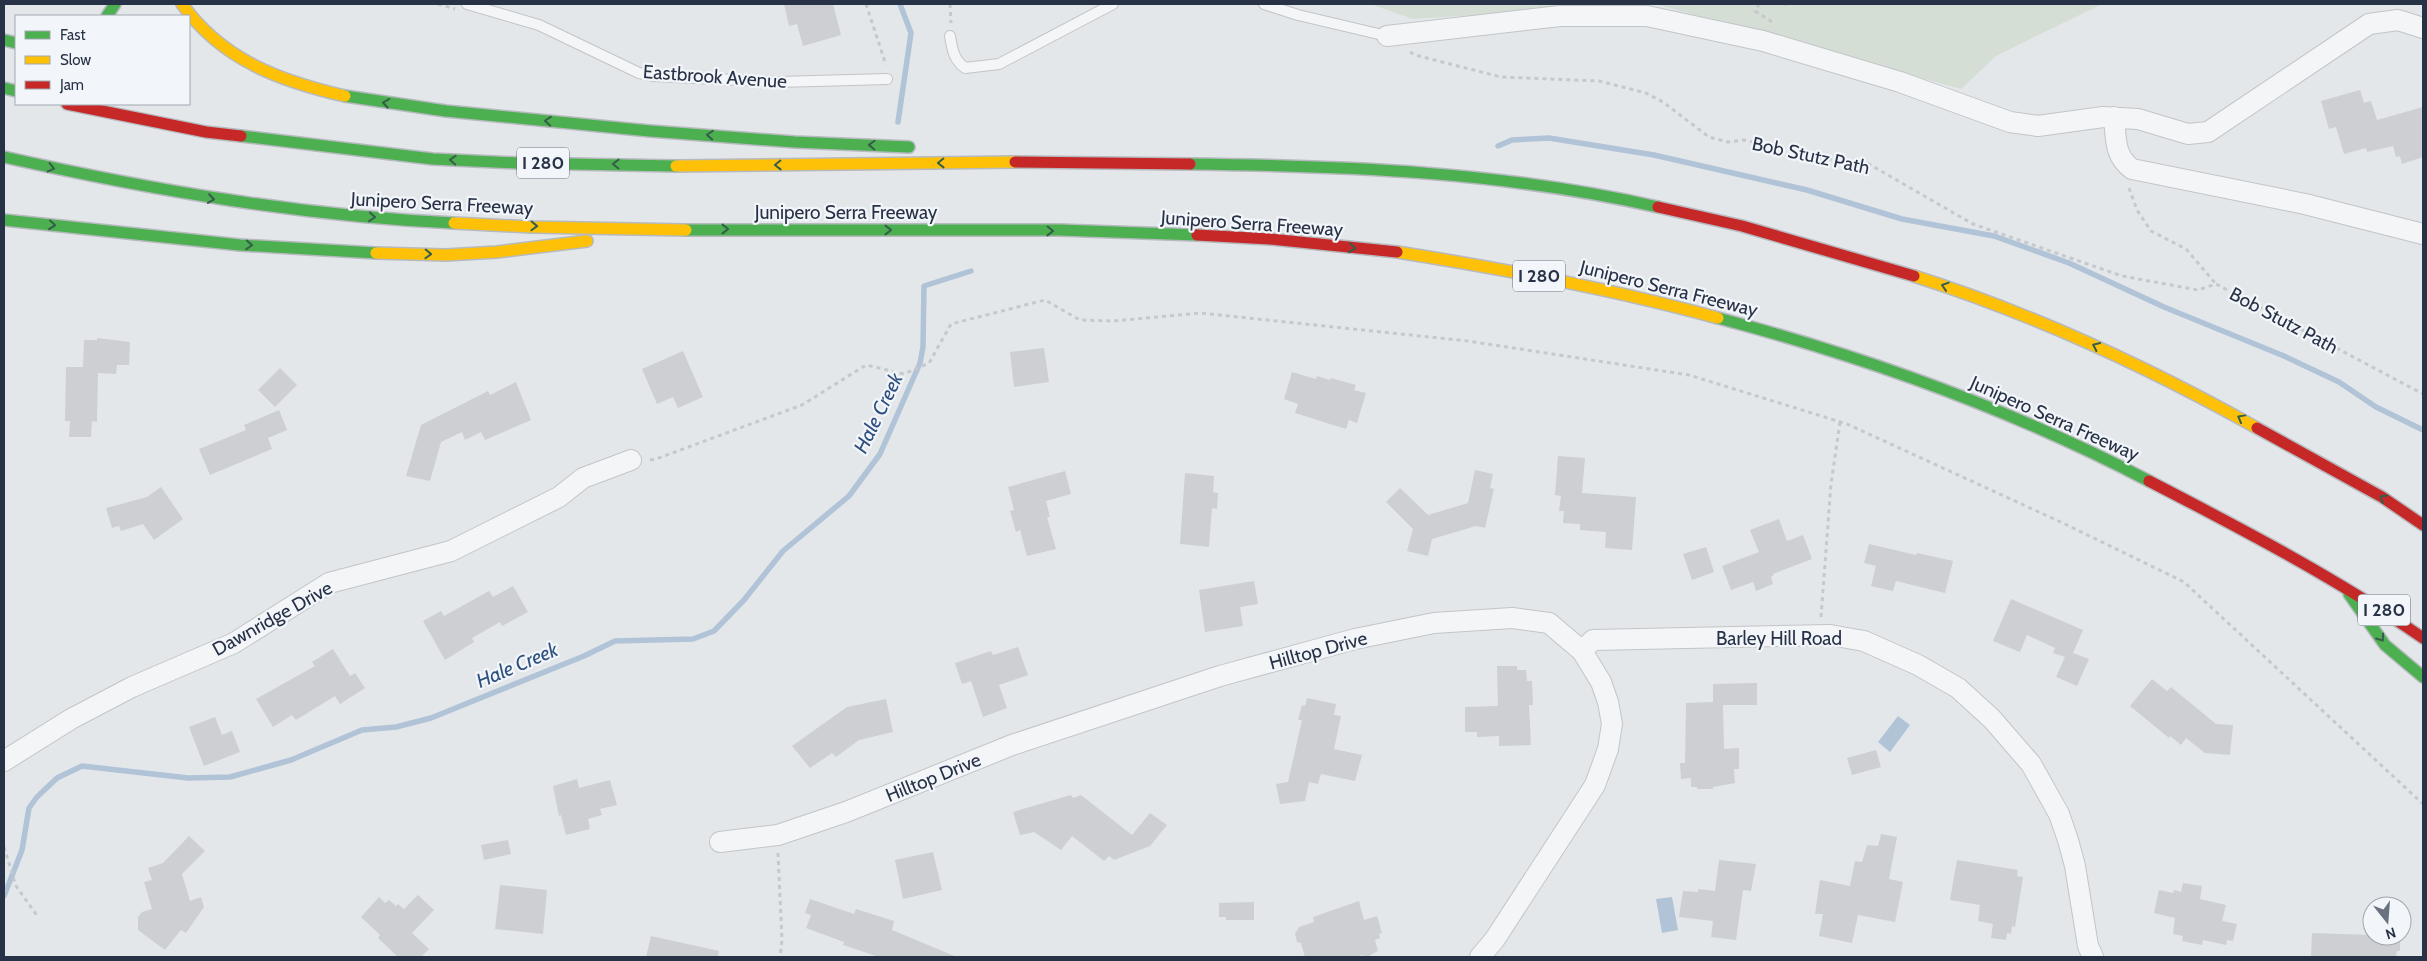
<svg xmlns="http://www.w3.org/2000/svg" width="2427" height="961" viewBox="0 0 2427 961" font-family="Cabin,sans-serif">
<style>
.green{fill:#d4ded4}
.water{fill:#b0c3d7}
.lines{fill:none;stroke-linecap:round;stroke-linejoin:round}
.stream{stroke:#b0c3d7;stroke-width:5.5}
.building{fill:#cdcfd2}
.lane-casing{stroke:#c2c5c8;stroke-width:12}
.street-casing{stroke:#c2c5c8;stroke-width:22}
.fast-casing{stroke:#b6babf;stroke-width:14}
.slow-casing{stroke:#b6babf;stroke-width:14}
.jam-casing{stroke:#b6babf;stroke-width:14}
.path{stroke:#c5c8cd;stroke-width:3;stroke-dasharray:4 4;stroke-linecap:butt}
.lane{stroke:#f4f5f7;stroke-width:10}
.street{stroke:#f4f5f7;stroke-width:20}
.fast{stroke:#4caf50;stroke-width:11}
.slow{stroke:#ffc107;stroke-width:11}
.jam{stroke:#c62828;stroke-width:11}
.oneway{stroke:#355e4a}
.labels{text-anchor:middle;stroke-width:4.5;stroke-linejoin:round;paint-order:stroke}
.shield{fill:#f2f5f9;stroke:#656c7c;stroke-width:1}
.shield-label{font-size:18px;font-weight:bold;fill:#283246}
.street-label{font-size:19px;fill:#283246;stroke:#f2f5f9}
.water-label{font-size:20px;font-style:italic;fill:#2d507f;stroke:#f2f5f9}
</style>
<rect width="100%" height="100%" fill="#e4e7ea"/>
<!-- green -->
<path class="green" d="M1370,4H1649L1413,19Z
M1655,4H2102L1996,56L1961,89Z"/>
<!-- water -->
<path class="water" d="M1898,716L1910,725L1890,752L1878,742Z
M1672,897L1678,930L1662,933L1656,899Z"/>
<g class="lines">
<!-- stream -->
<path class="stream" d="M898,122L911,33L900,4
M1498,146L1512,140L1549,138L1654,155L1807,190L1902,219L1994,236L2069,263L2164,307L2284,356L2339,382L2376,407L2423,430
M4,896L22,850L29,808L37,797L57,778L82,766L188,778L230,777L291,760L362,730L396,727L431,718L584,656L615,641L693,639L714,631L744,600L783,551L849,496L880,454L920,363L923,347L924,286L971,271"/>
</g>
<!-- building -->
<path class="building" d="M784,4H833L841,35L803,46L797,24L789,26Z
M2360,90L2364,103L2371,101L2377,120L2423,107V157L2402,164L2400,156L2396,157L2393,146L2367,152L2366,148L2344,154L2336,127L2329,129L2321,101Z
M97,338L130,342L129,365H117L116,374L98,373L97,422L92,421L91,437H69L70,421H65L66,367H83L84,340H97Z
M1044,348L1049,382L1014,387L1010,352Z
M683,351L703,397L678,408L673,397L657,404L642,369Z
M280,368L297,385L275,407L258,390Z
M1292,372L1316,379L1317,376L1330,380L1331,378L1356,385L1354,390L1366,393L1357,423L1349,420L1346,429L1295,413L1298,404L1284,399Z
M516,382L531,420L485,440L481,432L465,440L462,432L441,442L430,481L406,476L421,425L488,391L490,395Z
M279,410L287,430L268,438L272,449L210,475L199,449L246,430L244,425Z
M1558,456L1585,458L1582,493L1636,497L1632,550L1605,548L1606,532L1580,530V524L1563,523L1564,511H1559L1561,496L1555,495Z
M1475,470L1493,474L1490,488L1494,489L1485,528L1476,526L1432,539L1428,556L1407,551L1413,529L1386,502L1400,488L1428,515L1468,503Z
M1065,471L1071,494L1046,501L1050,517H1047L1056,549L1027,556L1020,530L1016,532L1010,511L1014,510L1008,487Z
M1185,473L1214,476L1213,492L1218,493L1217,509L1212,508L1209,547L1180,544Z
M161,487L183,519L154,540L143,524L121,531L119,526L112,528L106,508L147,497Z
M1779,519L1787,541L1803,535L1812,559L1773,574L1774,575L1771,577L1773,584L1756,591L1753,582L1731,590L1722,566L1759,552L1750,530Z
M1869,544L1916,555L1917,553L1953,561L1945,593L1896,581L1893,591L1871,586L1876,566L1864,563Z
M1706,547L1714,572L1692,580L1683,554Z
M1254,581L1258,604L1240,607L1243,626L1205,632L1199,590Z
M513,586L528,612L502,626L500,622L472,638L474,642L445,660L423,621L441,611L444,616L489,591L493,597Z
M2011,599L2083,630L2073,653L2089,659L2077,686L2056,677L2065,657L2053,653L2055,648L2027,635L2020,652L1993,641Z
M1018,647L1028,675L999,685L1007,708L983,717L971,681L962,684L955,663L991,651L993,655Z
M333,649L350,676L355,673L365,688L340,704L335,696L296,720L292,715L273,727L256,699L315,666L312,662Z
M1497,666H1517V670H1526L1527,681H1532L1533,705H1529L1531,745L1499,746V736L1477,737V732H1465V707L1498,706Z
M2152,679L2167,691L2171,687L2216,724L2233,725L2230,755L2205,753L2186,738L2181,745L2170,736L2169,738L2130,706Z
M1757,683V705H1723L1724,749L1739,748V769H1734L1735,783L1713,787V789H1697V787H1691V778L1681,779L1680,763H1685L1686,703L1713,702V684Z
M1307,698L1336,704L1334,715L1341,716L1334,749L1362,755L1355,781L1321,774L1318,784L1309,782L1305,801L1280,804L1276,784L1288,782L1302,720H1298L1302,705L1305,706Z
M886,699L893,732L859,740L836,757L832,753L810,768L792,746L847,707Z
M215,717L222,735L232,731L240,752L204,766L189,727Z
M1876,750L1881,767L1852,775L1847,758Z
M577,779L579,788L610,780L617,805L600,809L602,815L588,819L590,829L566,835L561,815L559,816L553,786Z
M1071,795L1073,798L1081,795L1132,835L1150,813L1167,825L1150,846L1114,860L1109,856L1104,861L1072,836L1061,850L1034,832L1020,835L1013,812Z
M1881,834L1897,837L1889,879L1903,882L1895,922L1858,915L1852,943L1819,936L1823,914H1815L1820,880L1850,886L1855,861L1862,862L1867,845L1878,846Z
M189,836L205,851L182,874L190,901L201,897L204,907L186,933L181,930L165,950L138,930V917L142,912L152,909L144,882L152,880L148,868L163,863Z
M508,840L511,854L484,860L481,845Z
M933,852L942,890L903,899L895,860Z
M1719,860L1756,864L1751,891L1743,890L1736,940L1711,937L1713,921L1679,917L1683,891L1698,892V889L1715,891Z
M1957,860L2018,870L2017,876L2023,877L2015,927L2012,926L2011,934L2007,933L2006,940L1991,938L1993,924L1978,921L1980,905L1950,900Z
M2183,883L2202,886L2200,899L2226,905L2222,921L2237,924L2233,941L2227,940L2226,945L2203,940L2202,945L2182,941L2183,936L2173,934L2175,918L2154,913L2159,890L2173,893L2174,890L2181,892Z
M500,885L547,890L543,934L495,929Z
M418,895L434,910L412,933L429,949L421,957H398L378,938L380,935L361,917L379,897L385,903L389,900L396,906L398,904L404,909Z
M810,899L854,914L856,909L894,921L892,930L957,957H879L843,945L844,942L806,928L811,915L805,913Z
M1359,901L1364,920L1377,916L1382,933L1379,934L1380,938L1375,940L1378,951L1367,957L1362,955L1355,957H1305L1301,943L1297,942L1295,934L1299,927L1314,922L1313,917Z
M1254,902V920H1226V917H1219V903Z
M2312,933L2400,936V951H2397L2396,957H2311Z
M651,936L719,951L718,957H646Z"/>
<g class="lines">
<defs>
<path id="lane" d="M467,4L539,25L639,73L654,76L778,82L887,79
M1264,4L1298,15L1387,36
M950,36C952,49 954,60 965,68L999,64L1113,4"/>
<path id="street" d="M1387,36L1560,16H1647L1763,41L1900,82L2010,122L2038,126L2103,117L2138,119L2188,134L2208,132L2369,24L2398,20L2423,28
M2114,117C2116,138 2114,156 2132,169L2305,204L2423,234
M1582,651L1593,640L1830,635L1864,641L1918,665L1958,688L1992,719L2031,764L2059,814L2068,840L2075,866L2088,946L2093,957
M4,761L71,719L132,687L234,643L329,583L451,551L559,497L583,478L631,460
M720,842L778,835L846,812L1012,745L1220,676L1355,639L1434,623L1512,618L1549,623L1582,651L1601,682L1608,702L1612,724L1608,749L1595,785L1495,939L1480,957"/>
<path id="fast" d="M107,16L115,4
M4,40L16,43
M4,88L16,91
M345,96L446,111L650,131L795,142L909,147
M241,136L433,159L517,163L676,166
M4,157C152,190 302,216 454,223
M1190,164C1347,166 1505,172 1658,207
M4,220L240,245L376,253
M686,230H1060L1197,235
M1718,318C1866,357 2013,410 2149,481
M2349,594L2385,645L2423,677"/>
<path id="slow" d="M182,4C222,60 280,81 345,96
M676,166L1015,162
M454,223L531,227L686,230
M1397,252C1505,269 1612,289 1718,318
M376,253L446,255L497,252L587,241
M1914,276C2033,314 2148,367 2257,428"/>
<path id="jam" d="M67,104L206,132L241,136
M1015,162L1190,164
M1658,207L1742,226L1914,276
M1197,235L1270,239L1397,252
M2257,428L2382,497L2423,525
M2149,481C2242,529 2336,578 2423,638"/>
</defs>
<!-- lane casing -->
<use href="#lane" class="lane-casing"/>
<!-- street casing -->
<use href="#street" class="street-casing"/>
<!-- fast casing -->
<use href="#fast" class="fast-casing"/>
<!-- slow casing -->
<use href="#slow" class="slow-casing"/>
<!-- jam casing -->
<use href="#jam" class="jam-casing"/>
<!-- path -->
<path class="path" d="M438,4L455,9
M866,4L886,65
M950,4L951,23
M1759,4L1755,11L1774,23
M1783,4H1790
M1410,52L1415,55L1501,77L1599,81L1646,93L1663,102L1709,137L1728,142L1744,140L1820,158L1867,163L1973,224L2122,276L2198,290L2216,284L2423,394
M2129,188L2137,210L2151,231L2186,249L2216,284
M650,460L656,459L802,405L866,365L904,374L929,363L951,324L1045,300L1080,320L1114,321L1200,313L1468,341L1689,375L1847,424L2065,524L2184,582L2423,804
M1821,617L1831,484L1840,422
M4,847L16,886L38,917
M778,853L782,940L780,957"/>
<!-- lane -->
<use href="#lane" class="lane"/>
<!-- street -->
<use href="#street" class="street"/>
<!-- fast -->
<use href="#fast" class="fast"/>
<!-- slow -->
<use href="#slow" class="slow"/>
<!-- jam -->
<use href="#jam" class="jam"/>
</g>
<!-- one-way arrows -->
<defs><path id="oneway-chevron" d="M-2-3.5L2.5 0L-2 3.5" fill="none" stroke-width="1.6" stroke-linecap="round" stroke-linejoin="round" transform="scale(1.25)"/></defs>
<g class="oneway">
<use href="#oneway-chevron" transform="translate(386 103) rotate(-171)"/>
<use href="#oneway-chevron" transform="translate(548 121) rotate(-175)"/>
<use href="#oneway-chevron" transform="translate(710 135) rotate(-175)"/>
<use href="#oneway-chevron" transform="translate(872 145) rotate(-178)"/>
<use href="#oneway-chevron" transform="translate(453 160) rotate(-177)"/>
<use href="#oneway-chevron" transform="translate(941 163) rotate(179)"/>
<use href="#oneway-chevron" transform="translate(616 164) rotate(-179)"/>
<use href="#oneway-chevron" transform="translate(778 165) rotate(179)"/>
<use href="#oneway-chevron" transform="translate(51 168) rotate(13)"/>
<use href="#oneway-chevron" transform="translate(211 199) rotate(8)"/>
<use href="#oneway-chevron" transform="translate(372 217) rotate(5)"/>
<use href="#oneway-chevron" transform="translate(52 225) rotate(6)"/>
<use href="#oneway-chevron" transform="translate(534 226) rotate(2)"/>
<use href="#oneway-chevron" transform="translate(725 229)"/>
<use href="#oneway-chevron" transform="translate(888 230)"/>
<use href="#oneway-chevron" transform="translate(1050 231) rotate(1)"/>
<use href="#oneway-chevron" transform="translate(249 245) rotate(4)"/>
<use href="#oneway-chevron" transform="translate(1352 248) rotate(6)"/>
<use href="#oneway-chevron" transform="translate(428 254) rotate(2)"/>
<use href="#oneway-chevron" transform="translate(1945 286) rotate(-162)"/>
<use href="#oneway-chevron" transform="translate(2096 346) rotate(-155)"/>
<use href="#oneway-chevron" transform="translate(2241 418) rotate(-151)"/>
<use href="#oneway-chevron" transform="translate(2383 498) rotate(-148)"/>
<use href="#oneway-chevron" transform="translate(2381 638) rotate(54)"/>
</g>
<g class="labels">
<!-- shield labels -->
<g class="shield">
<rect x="517" y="147.5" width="52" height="31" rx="4"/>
<rect x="1513" y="260.5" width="52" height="31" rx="4"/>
<rect x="2358" y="594.5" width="52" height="31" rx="4"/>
</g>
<g class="shield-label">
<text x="543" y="169">I 280</text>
<text x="1539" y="282">I 280</text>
<text x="2384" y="616">I 280</text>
</g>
<!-- street labels -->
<g class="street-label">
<text transform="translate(715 76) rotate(4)" y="7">Eastbrook Avenue</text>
<text transform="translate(1811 155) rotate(12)" y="7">Bob Stutz Path</text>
<text transform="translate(442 203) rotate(3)" y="7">Junipero Serra Freeway</text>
<text x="846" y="219">Junipero Serra Freeway</text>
<text transform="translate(1252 223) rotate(4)" y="7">Junipero Serra Freeway</text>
<text transform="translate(1669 288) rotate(14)" y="7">Junipero Serra Freeway</text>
<text transform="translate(2284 320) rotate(28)" y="7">Bob Stutz Path</text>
<text transform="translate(2055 418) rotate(24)" y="7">Junipero Serra Freeway</text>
<text transform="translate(272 618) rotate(-29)" y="7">Dawnridge Drive</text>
<text x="1779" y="645">Barley Hill Road</text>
<text transform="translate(1318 650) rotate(-15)" y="7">Hilltop Drive</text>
<text transform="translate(933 777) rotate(-22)" y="7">Hilltop Drive</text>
</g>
<!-- water labels -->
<g class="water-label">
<text transform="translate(878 413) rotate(-64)" y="7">Hale Creek</text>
<text transform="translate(517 665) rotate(-23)" y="7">Hale Creek</text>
</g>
</g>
<!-- border -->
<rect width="2427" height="961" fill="none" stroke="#283246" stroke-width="10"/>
<!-- legend -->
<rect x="15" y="15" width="175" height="90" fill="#f2f5f9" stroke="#a1a7b1"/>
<rect x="25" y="31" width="25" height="8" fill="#4caf50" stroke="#a1a7b1"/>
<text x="60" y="40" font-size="15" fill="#283246">Fast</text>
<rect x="25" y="56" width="25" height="8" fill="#ffc107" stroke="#a1a7b1"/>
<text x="60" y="65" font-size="15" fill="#283246">Slow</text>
<rect x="25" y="81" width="25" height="8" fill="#c62828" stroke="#a1a7b1"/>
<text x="60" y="90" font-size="15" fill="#283246">Jam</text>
<!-- north arrow -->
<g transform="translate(2387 921) rotate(163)"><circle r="24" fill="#f2f5f9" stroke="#a1a7b1"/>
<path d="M0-4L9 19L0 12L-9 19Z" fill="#6a717f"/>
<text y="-8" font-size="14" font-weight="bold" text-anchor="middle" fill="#283246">N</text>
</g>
</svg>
